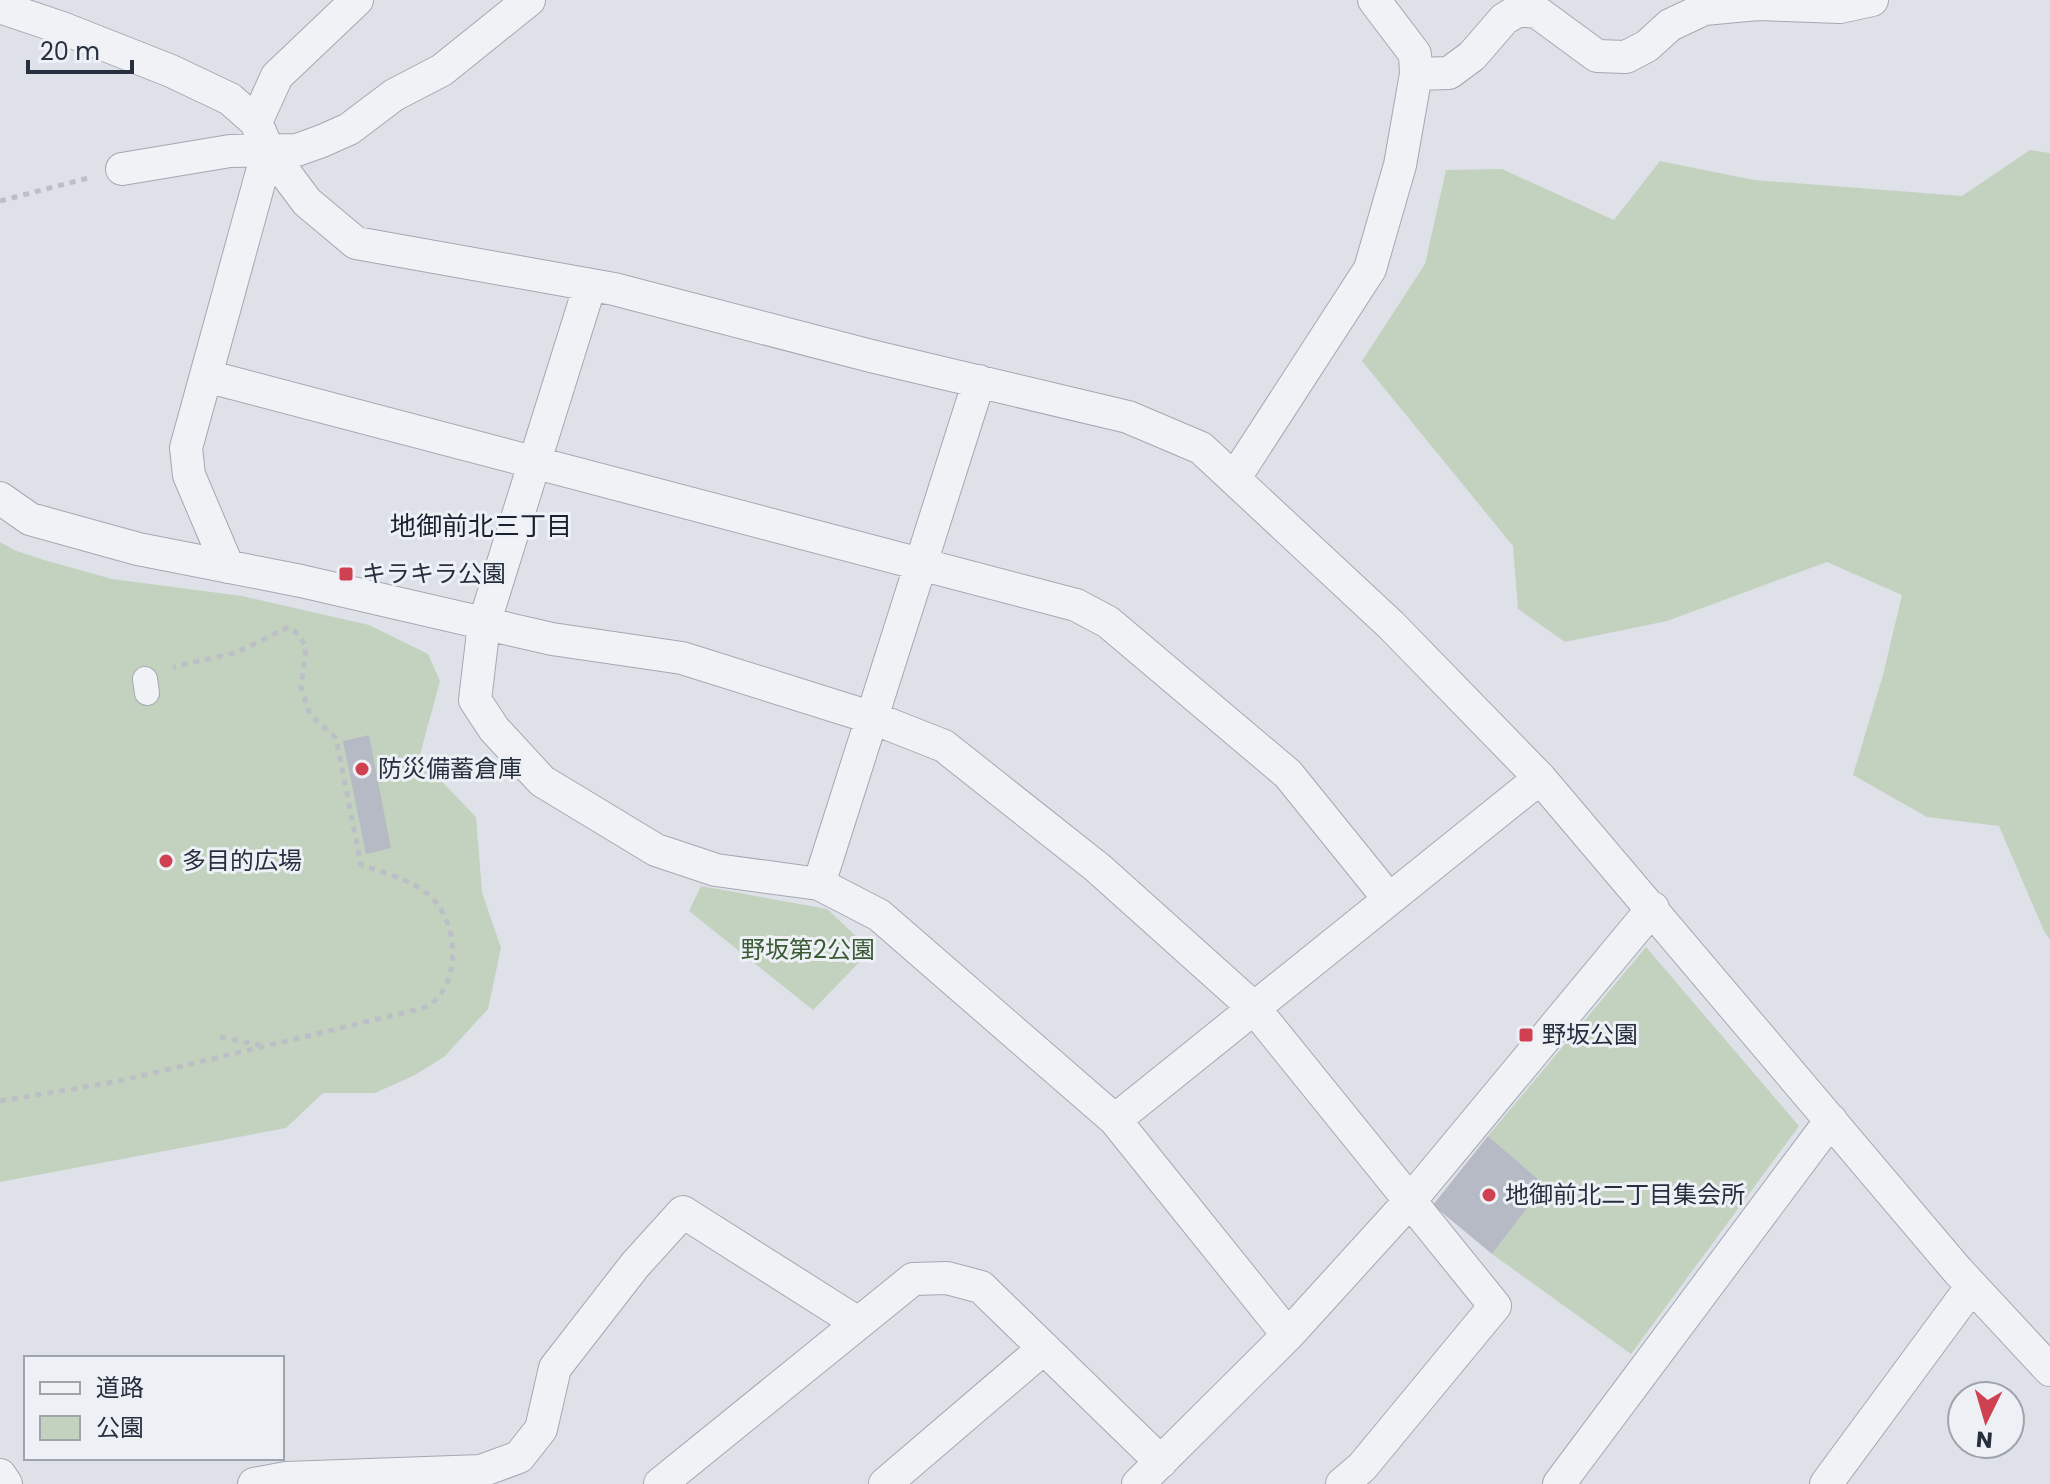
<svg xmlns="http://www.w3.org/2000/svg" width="2050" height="1484" viewBox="0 0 2050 1484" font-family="Poppins,'Noto Sans JP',sans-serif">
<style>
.green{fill:#c3d2bf}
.building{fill:#b5bac5}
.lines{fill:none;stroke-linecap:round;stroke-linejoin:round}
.pedestrian-casing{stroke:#a3a8b2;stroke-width:26}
.minor-casing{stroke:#a3a8b2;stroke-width:34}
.path{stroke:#bcbfc6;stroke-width:5;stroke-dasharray:6 6;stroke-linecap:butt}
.pedestrian{stroke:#f1f2f6;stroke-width:24}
.minor{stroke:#f1f2f6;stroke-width:32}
.poi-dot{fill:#cf4150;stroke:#edf0f5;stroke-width:3}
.labels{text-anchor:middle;stroke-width:6;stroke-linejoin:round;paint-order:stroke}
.poi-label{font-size:24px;fill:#272f3f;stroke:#edf0f5;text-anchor:start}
.park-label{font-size:24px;fill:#3a5b34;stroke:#edf0f5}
.neighbourhood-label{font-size:26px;fill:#19202f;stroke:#edf0f5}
</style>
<rect width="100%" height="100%" fill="#dee1e8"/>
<!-- green -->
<path class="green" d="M2030,150L2050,153V940L2044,931L1999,826L1927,817L1853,775L1883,675L1902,595L1827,562L1667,621L1565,642L1518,609L1513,546L1362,361L1425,264L1446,170L1502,169L1614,220L1660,161L1754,180L1962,196Z
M0,542L14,550L44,560L112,579L242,596L369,625L428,654L440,681L419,758L476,817L482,892L501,948L488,1009L444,1057L413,1076L375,1093H323L286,1128L0,1182Z
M701,886L827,909L871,950L813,1010L689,911Z
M1646,947L1799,1126L1631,1354L1492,1254L1545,1185L1488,1136Z"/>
<!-- building -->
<path class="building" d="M369,735L391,848L366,854L343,741Z
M1488,1136L1545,1185L1492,1254L1433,1205Z"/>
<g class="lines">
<defs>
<path id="pedestrian" d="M145,679L147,693"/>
<path id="minor" d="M1374,0L1415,54L1416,74L1449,73L1472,56L1504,19L1519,10L1537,12L1597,56L1626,57L1647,46L1670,25L1704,9L1758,4L1840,7L1872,0
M0,7L62,28L171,71L230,99L256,122L268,150L307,202L356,243L614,289L871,356L1128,417L1201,448L1391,625L1540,778L1958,1271L2050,1370
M256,122L277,76L357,0
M122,169L230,151L297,150L322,141L349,129L394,95L442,70L529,0
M590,285L484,624L475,700L494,729L542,781L656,850L716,870L819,884L879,915L1115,1120L1288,1335
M206,376L1076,605L1108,622L1288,774L1389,899
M1234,479L1370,269L1400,165L1416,74
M0,498L30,519L138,549L301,581L552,639L682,658L873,718L944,746L1098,868L1254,1008L1495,1306L1362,1467L1342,1484
M228,567L189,475L186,448L268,150
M819,884L979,381
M1115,1120L1540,778
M0,1475L6,1484
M254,1484L286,1478L481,1471L519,1457L541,1429L555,1368L635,1265L683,1212L858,1323
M660,1484L913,1279L947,1278L981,1287L1161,1462
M885,1484L1044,1348
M1138,1484L1288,1335L1409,1202L1653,908
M1559,1484L1831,1120
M1826,1484L1972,1286"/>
</defs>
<!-- pedestrian casing -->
<use href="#pedestrian" class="pedestrian-casing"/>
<!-- minor casing -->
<use href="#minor" class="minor-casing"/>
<!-- path -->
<path class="path" d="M0,201L92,177
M220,1037L260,1045
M0,1101L120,1081L407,1012C414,1010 425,1008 431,1004C463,979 457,920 430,896C411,879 384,873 361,865L336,738L310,715L301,688L306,647L298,634L289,627L235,653L173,667"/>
<!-- pedestrian -->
<use href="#pedestrian" class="pedestrian"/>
<!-- minor -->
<use href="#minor" class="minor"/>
</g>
<!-- markers -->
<g class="poi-dot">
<rect x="338" y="566" width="16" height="16" rx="4"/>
<circle cx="362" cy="769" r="8"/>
<circle cx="166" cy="861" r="8"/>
<rect x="1518" y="1027" width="16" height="16" rx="4"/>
<circle cx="1489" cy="1195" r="8"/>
</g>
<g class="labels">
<!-- poi labels -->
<g class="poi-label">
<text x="362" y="582">キラキラ公園</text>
<text x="378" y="777">防災備蓄倉庫</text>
<text x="182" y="869">多目的広場</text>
<text x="1542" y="1043">野坂公園</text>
<text x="1505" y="1203">地御前北二丁目集会所</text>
</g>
<!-- park labels -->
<g class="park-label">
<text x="808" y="958">野坂第2公園</text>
</g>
<!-- neighbourhood labels -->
<g class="neighbourhood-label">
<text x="481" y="535">地御前北三丁目</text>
</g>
</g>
<!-- legend -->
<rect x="24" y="1356" width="260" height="104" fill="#edf0f5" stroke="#9ea3ac" stroke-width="2"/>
<rect x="40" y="1382" width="40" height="12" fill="#f1f2f6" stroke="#9ea3ac" stroke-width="2"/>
<text x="96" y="1396" font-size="24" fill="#272f3f">道路</text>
<rect x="40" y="1416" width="40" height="24" fill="#c3d2bf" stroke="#9ea3ac" stroke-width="2"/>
<text x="96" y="1436" font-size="24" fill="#272f3f">公園</text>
<!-- north arrow -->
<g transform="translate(1986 1420) rotate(185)"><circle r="38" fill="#edf0f5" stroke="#9ea3ac" stroke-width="2"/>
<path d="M0-6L14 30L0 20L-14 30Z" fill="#cf4150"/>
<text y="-12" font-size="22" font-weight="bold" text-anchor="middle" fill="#272f3f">N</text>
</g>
<!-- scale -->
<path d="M28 60v12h104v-12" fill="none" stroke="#272f3f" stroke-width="4"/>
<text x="40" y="60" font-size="24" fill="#272f3f" stroke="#edf0f5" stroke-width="6" paint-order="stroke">20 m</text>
</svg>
